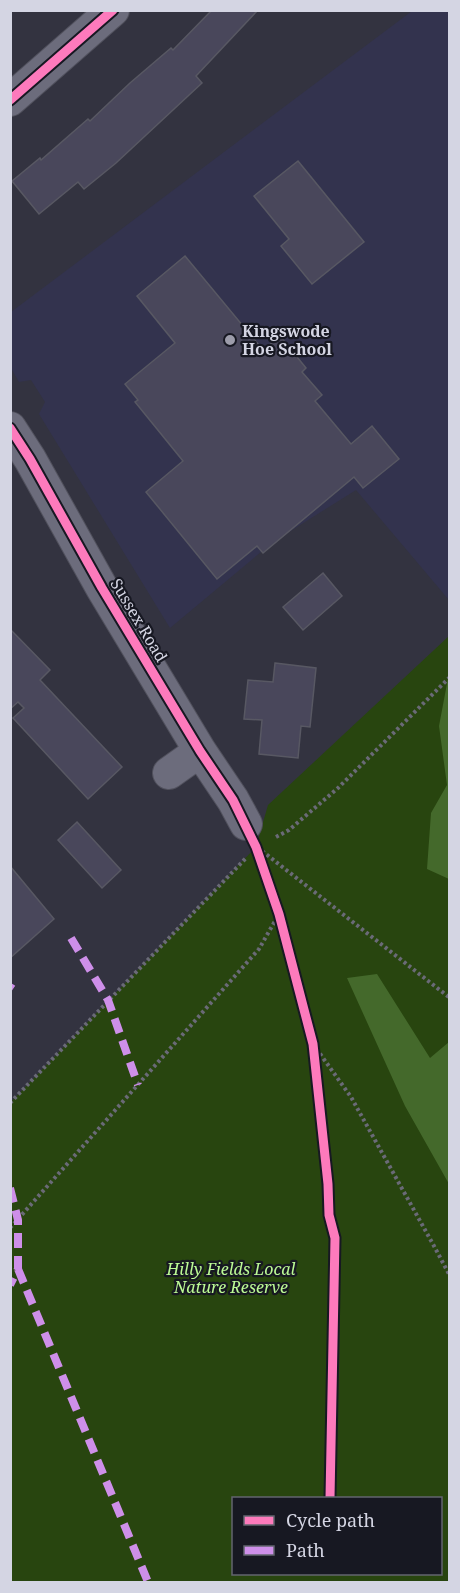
<svg xmlns="http://www.w3.org/2000/svg" width="460" height="1593" viewBox="0 0 460 1593" font-family="'Noto Serif',serif">
<style>
.built{fill:#33334e}
.green{fill:#28450f;fill-rule:evenodd}
.forest{fill:#44692b}
.building{fill:#49475b;stroke:#585863;stroke-width:1.5}
.lines{fill:none;stroke-linecap:round;stroke-linejoin:round}
.street-casing{stroke:#51515d;stroke-width:34}
.path{stroke:#6a6a77;stroke-width:4;stroke-dasharray:3 3;stroke-linecap:butt}
.street{stroke:#6c6c7c;stroke-width:32}
.quiet{stroke:#ce8fe9;stroke-width:8;stroke-dasharray:15 8;stroke-linecap:butt}
.cycleway-casing{stroke:#171822;stroke-width:13}
.cycleway{stroke:#fd7abc;stroke-width:9}
.poi-dot{fill:#9c9caa;stroke:#171822;stroke-width:2}
.labels{text-anchor:middle;stroke-width:4.5;stroke-linejoin:round;paint-order:stroke}
.poi-label{font-size:16px;font-weight:bold;fill:#d4d5e3;stroke:#171822;text-anchor:start}
.street-label{font-size:16px;fill:#d4d5e3;stroke:#171822}
.park-label{font-size:16px;font-style:italic;fill:#bcfa95;stroke:#171822}
</style>
<rect width="100%" height="100%" fill="#333340"/>
<!-- built -->
<path class="built" d="M412,11H449V600L356,490L273,542L170,628L39,414L45,402L31,380L19,382L11,368V312Z"/>
<!-- green -->
<path class="green" d="M449,636V1582H11L10,1103L256,847L268,805ZM234,1498H440V1574H234Z"/>
<!-- forest -->
<path class="forest" d="M449,673V879L427,869L431,813L447,785L439,726Z
M377,974L430,1058L449,1042V1184L405,1106L347,978Z"/>
<!-- building -->
<path class="building" d="M212,10H258L196,76L202,83L116,163L84,189L78,182L39,214L12,181L40,158L41,160L88,119L90,121L130,83L171,48L173,50Z
M298,161L364,242L312,284L281,246L289,239L254,196Z
M185,256L263,350L280,336L306,368L302,372L322,395L315,401L351,444L372,426L399,459L363,488L354,477L263,553L257,546L217,579L146,492L183,461L135,402L138,400L125,384L175,343L137,296Z
M323,573L342,596L303,630L283,607Z
M10,629L50,670L40,680L122,767L88,799L13,718L24,708L18,702L10,709Z
M275,663L316,668L310,727L301,726L298,758L259,754L262,720L244,719L248,680L273,682Z
M77,822L121,870L102,888L58,840Z
M10,866L54,919L10,958Z"/>
<g class="lines">
<defs>
<path id="street" d="M10,100L113,10
M10,428L30,459L102,588L200,751L233,800L246,824
M169,773L200,751"/>
</defs>
<!-- street casing -->
<use href="#street" class="street-casing"/>
<!-- path -->
<path class="path" d="M276,837L289,830L338,788L450,677
M262,851L450,998
M313,1044L351,1097L434,1246L450,1276
M10,1103L246,858
M10,1228L259,949L279,914"/>
<!-- street -->
<use href="#street" class="street"/>
<!-- quiet -->
<path class="quiet" d="M71,938L108,1000L138,1085
M10,987L13,989
M10,1188L18,1220V1269L10,1285
M18,1269L148,1582"/>
<defs>
<path id="cycleway" d="M10,100L113,10
M10,428L30,459L102,588L200,751L233,800L256,847L279,914L313,1044L328,1184L329,1215L335,1238L330,1498"/>
</defs>
<!-- cycleway casing -->
<use href="#cycleway" class="cycleway-casing"/>
<!-- cycleway -->
<use href="#cycleway" class="cycleway"/>
</g>
<!-- markers -->
<circle class="poi-dot" cx="230" cy="340" r="6"/>
<g class="labels">
<!-- poi labels -->
<g class="poi-label">
<text x="242" y="337">Kingswode<tspan x="242" dy="18">Hoe School</tspan></text>
</g>
<!-- street labels -->
<g class="street-label">
<text transform="translate(139 620) rotate(59)" y="6">Sussex Road</text>
</g>
<!-- park labels -->
<g class="park-label">
<text x="231" y="1275">Hilly Fields Local<tspan x="231" dy="18">Nature Reserve</tspan></text>
</g>
</g>
<!-- border -->
<rect width="460" height="1593" fill="none" stroke="#d4d5e3" stroke-width="24"/>
<!-- legend -->
<rect x="232" y="1497" width="210" height="78" fill="#171822" stroke="#63646f" stroke-width="1.5"/>
<rect x="244" y="1516" width="30" height="9" fill="#fd7abc" stroke="#63646f" stroke-width="1.5"/>
<text x="286" y="1527" font-size="18" fill="#d4d5e3">Cycle path</text>
<rect x="244" y="1546" width="30" height="9" fill="#ce8fe9" stroke="#63646f" stroke-width="1.5"/>
<text x="286" y="1557" font-size="18" fill="#d4d5e3">Path</text>
</svg>
